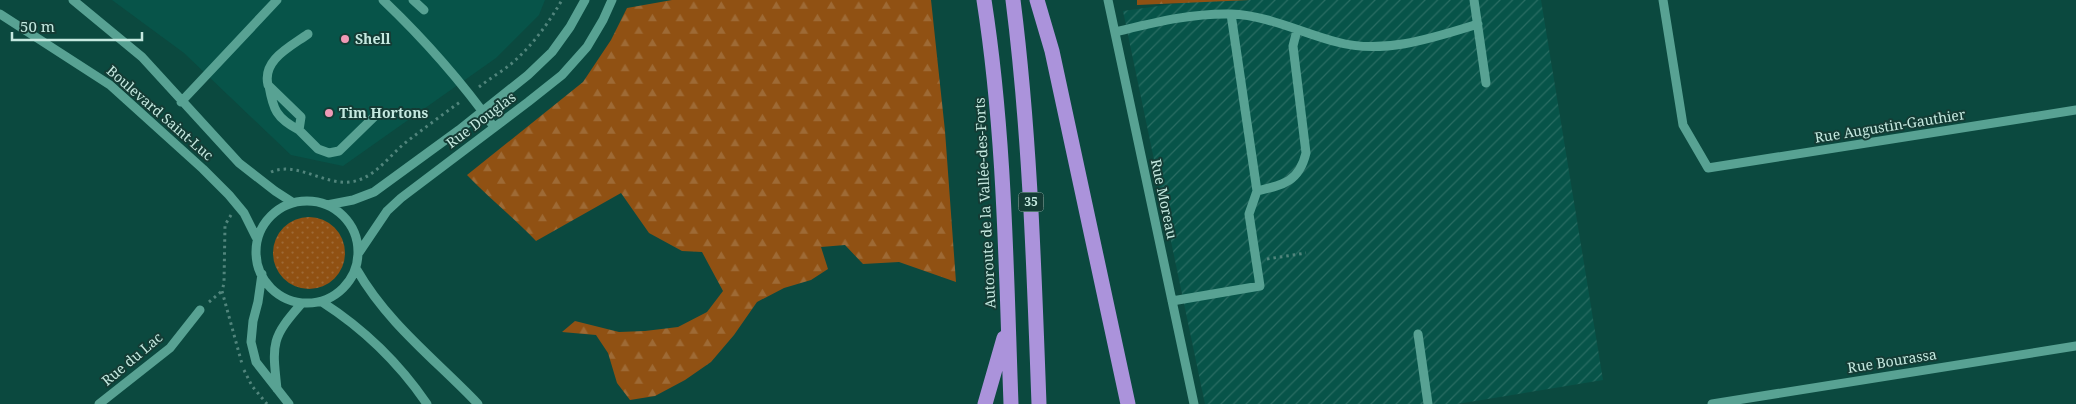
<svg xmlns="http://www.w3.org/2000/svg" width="2076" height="404" viewBox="0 0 2076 404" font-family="'Noto Serif',serif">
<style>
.built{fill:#075449}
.industrial{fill:url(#industrial-furrows)}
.grass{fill:url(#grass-dots)}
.forest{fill:url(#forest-firs)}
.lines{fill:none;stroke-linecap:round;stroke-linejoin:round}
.path{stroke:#51857c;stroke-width:3;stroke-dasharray:2.5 4;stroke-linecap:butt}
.minor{stroke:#58a293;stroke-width:9}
.highway{stroke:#ab93db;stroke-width:15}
.poi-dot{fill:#f09ab6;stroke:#143c35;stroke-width:2}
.labels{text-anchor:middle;stroke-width:4;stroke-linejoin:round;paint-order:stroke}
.shield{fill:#143c35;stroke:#90b5ad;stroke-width:1}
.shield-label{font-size:12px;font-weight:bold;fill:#c5e9e0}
.poi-label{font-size:14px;font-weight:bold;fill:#c5e9e0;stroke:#143c35;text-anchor:start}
.street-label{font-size:14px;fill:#c5e9e0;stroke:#143c35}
</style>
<defs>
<pattern id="industrial-furrows" width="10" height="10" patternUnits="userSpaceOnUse" patternTransform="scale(1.25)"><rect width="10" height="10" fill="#075449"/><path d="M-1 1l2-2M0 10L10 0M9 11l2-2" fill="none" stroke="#2a6d63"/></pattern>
<pattern id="grass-dots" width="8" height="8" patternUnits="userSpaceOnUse" patternTransform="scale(1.25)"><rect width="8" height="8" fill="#905113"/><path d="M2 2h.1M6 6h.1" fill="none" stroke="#9e6a35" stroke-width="1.8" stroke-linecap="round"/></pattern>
<pattern id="forest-firs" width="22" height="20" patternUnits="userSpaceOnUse" patternTransform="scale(1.25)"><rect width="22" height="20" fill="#905113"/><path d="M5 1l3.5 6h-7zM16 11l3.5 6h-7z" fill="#9e6a35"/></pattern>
</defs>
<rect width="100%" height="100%" fill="#0b493f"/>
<!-- built -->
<path class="built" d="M112,0H545L539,15L496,58L343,166L291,155L184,53Z"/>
<!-- industrial -->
<path class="industrial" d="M1202,0H1541L1603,380L1457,404H1205L1123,11Z"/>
<!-- grass -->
<path class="grass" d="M273 253a36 36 0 1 1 72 0a36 36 0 1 1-72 0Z"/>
<!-- forest -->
<path class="forest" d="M672,0H931L945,131L956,282L899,262L863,264L845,245L821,247L828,269L811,280L784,288L757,302L734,335L711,362L685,380L655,396L630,400L617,383L608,353L596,335L562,332L575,321L619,332L645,331L678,327L707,312L723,291L702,252L682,251L649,233L621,193L536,241C514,218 489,198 467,175L583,82L611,40L627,8Z
M1137,0H1250L1137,5Z"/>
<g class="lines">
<!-- path -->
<path class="path" d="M479,87C489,79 501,72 511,64C532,46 548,24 562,0
M271,172C296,161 324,185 350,182C374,179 387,158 405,143C423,129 442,115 460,102
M231,215L225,225L224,283L222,291L242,364
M1267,259L1306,253
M209,302L222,291
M244,370L252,386L267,404"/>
<!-- minor -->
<path class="minor" d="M73,0L142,57L239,163L275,191L292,202
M383,0C424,39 461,81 494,127
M413,0L424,10
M1108,0L1194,404
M1474,0L1486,83
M1663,0L1683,125L1708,168L2076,110
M0,14L110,85L203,169L229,195L244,213L256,237
M1115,32C1153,23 1191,13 1231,14C1267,15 1302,33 1337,42C1383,55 1433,38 1478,24
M308,34C290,47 262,60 268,85L301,117L299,130L318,149L329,153L339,151L376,115
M269,86C273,109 276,118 299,130
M181,102L277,0
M1257,191C1283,185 1299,182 1306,153L1293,46L1297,30
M256 252a51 51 0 1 1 102 0a51 51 0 1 1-102 0Z
M327,205L353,200L374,192L459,130L528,75L552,52L570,27L585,0
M358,254L387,211L401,198L528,102L562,75L587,47L603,20L612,0
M357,270C388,324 436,360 478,404
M262,274L258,302L253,321L251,342L256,362L289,404
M1172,301L1260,286L1249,214L1257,191L1231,14
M322,302C364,329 399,363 427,404
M1418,334L1428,404
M277,389C272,343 271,338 302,303
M99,404L170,348L200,310
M1712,404L2076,346"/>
<!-- highway -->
<path class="highway" d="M984,0C1005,134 1006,269 1011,404
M1013,0C1030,134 1034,269 1039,404
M1037,0L1052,51L1128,404
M985,404L1004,338"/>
</g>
<!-- markers -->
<g class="poi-dot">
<circle cx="345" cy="39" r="5"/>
<circle cx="329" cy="113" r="5"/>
</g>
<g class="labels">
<!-- shield labels -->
<rect class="shield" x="1018.5" y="192.5" width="25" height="19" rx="4"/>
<g class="shield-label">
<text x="1031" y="206">35</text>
</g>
<!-- poi labels -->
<g class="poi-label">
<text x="355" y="44">Shell</text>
<text x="339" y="118">Tim Hortons</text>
</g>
<!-- street labels -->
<g class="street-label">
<text transform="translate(160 113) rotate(41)" y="5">Boulevard Saint-Luc</text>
<text transform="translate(481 120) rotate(-37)" y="5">Rue Douglas</text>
<text transform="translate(1890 126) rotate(-9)" y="5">Rue Augustin-Gauthier</text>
<text transform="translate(1164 199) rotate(78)" y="5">Rue Moreau</text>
<text transform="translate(985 203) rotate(-93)" y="5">Autoroute de la Vallée-des-Forts</text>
<text transform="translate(132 359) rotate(-40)" y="5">Rue du Lac</text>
<text transform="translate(1892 361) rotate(-9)" y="5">Rue Bourassa</text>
</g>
</g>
<!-- scale -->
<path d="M12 32v8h130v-8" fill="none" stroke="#c5e9e0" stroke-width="2.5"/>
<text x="20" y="32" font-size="15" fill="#c5e9e0" stroke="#143c35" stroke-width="4" paint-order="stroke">50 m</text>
</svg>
